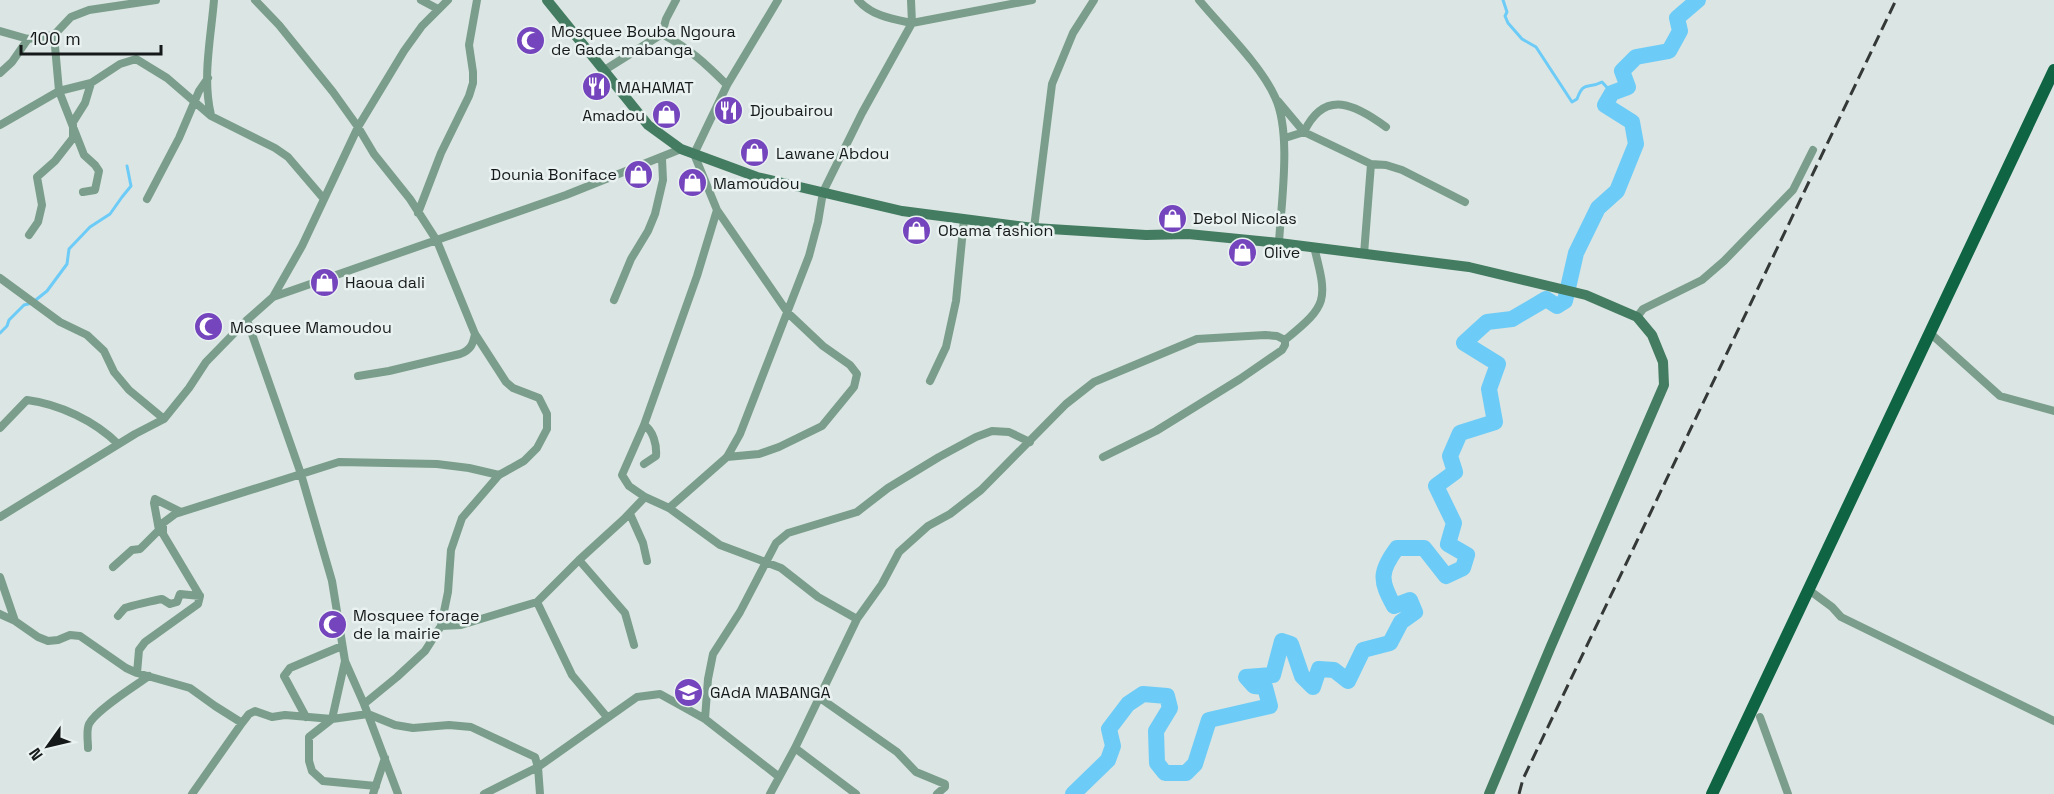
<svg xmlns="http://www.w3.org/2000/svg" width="2054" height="794" viewBox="0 0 2054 794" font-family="'Space Grotesk',sans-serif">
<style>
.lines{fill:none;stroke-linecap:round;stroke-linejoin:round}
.stream{stroke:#6cccf7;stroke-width:3}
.river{stroke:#6cccf7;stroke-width:16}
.street{stroke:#7a9e8b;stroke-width:8}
.secondary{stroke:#447c61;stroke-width:10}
.primary{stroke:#0f6444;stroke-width:12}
.rail{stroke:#343837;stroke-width:3;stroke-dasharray:12 6;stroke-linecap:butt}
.labels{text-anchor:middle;stroke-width:5;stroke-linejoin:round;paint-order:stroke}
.poi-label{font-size:16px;fill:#161919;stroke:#e9f2f0;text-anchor:start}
</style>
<rect width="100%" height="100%" fill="#dbe5e3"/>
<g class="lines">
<!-- stream -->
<path class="stream" d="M1503,0L1507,12L1505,16L1508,23L1522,39L1536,47L1572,102L1577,99C1584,80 1587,90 1602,82L1612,93
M0,333L7,326L9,320L24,305L32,303L47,291L67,264L69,249L90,227L110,214L122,197L131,186L127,166"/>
<!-- river -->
<path class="river" d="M1073,794L1108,760L1113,746L1109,729L1128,704L1143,694L1167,696L1170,708L1156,731L1157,763L1165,773H1186L1195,764L1209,720L1270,706L1265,687L1254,686L1246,677L1273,675L1282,641L1291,644L1302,676L1313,687L1319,669L1334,670L1348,681L1363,650L1390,643L1401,622L1415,612L1410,600L1394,606C1380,581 1379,572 1397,548H1424L1446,576L1463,568L1467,555L1448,544L1454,523L1436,486L1455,472L1450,456L1460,433L1495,422L1489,389L1498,364L1464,343L1487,322L1512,319L1546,299L1557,306L1565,301L1576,253L1598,208L1617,191L1636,144L1632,122L1605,105L1612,93L1628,87L1622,71L1636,57L1669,51L1680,31L1677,18L1698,0"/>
<!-- street -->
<path class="street" d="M255,0L279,25L333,92L358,127L374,154L410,199L437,241L475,334L506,382L513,388L539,398L547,414V429L537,448L524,461L499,475L462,518L451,550L448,592L441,626L425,651L397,677L364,704
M421,0L438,9
M858,0C872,16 892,19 912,23L911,0
M1199,0C1223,29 1260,64 1275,97C1292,133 1281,203 1279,243
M0,31L28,39L54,35
M662,34L666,19L676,0
M603,71L662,34C690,49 705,63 727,85
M0,73L12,62L28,39
M1278,101L1304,132L1371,164L1386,165L1402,170L1465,202
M211,115C202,78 211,37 214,0
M0,125L59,91L54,35L71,17L89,10L156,0
M1285,138L1304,132C1325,88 1356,105 1386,127
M83,192L95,190L99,171L95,165L84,155L59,91L91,83L120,64L136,59L167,78L211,116L275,148L288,157L323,198
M147,199L179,138L199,91L208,78
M717,210L694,154L727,85L778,0
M418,213L441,153L469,96L473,83V72L469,45L477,0
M1034,228L1052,84L1073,33L1094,0
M29,235L38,222L42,205L37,177L55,161L73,138V122L85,103L91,83
M1364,254L1371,164
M0,278L60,322L87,335L104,351L114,372L129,390L164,419
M273,297L302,246L358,127L404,51L422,26L448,0
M614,300L631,259L648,231L655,214L663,180L662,159
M1637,317L1643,309L1702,280L1724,261L1793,190L1813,150
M247,320L301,474L332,581L345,661L364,704L398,794
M1930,333L2000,396L2054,411
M1285,340C1328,305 1328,301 1314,247
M358,376L389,371L460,354C471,350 473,344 475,334
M930,381L946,347L956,301L964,219
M644,425C653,430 657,445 656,456L644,464
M0,428L27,400C59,404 95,421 118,444
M727,457L759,454L779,447L822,426L854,387L857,374L850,365L823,346L788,313L717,210L697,276L644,425L622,475L629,486L645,497L669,508L720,545L781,568L818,597L857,619
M669,508L727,457L740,434L809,256L818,222L823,192L862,113L912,23L1032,0
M630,514L643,543L647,561
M0,517L135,434L164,419L189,388L206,362L247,320L273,297L566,195L681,149
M579,560L625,613L634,645
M113,567L132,550L140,549L159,530L154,503L155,499L181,512
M0,577L15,621
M1809,590L1832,607L1841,617L2054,721
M537,602L572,675L607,717
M0,614L15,621L38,637L48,641L58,640L70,635L80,636L126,668L137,673L190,688L215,706L242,723
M118,616C119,615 124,609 125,608C130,606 156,600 162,599L170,604L177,602L180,594L200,596
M441,626L461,625L537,602L579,560L624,519L645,497
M345,661L332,719L309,737V761L312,771L323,781L376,786
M137,673L139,650L145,642L198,604L200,596L163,534V523L175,514L339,462L437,464L469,468L499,475
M820,698L897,752L916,772L945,784V787L937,794
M306,717L284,676L290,668L342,646
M1760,717L1788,794
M705,719L708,679L713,654L740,612L776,543L788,533L857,512L888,488L939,457L976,437L992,431L1009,432L1030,442
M88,748C88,740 86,731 89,724C96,710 135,686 149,676
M795,748L856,794
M192,794L242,723L249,714L255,711L272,717L285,715L332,719L368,714L395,725L413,728L449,725L471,727L535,757L538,767L540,794
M373,794L385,758
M484,794L538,767L637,697L660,694L705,719L778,776
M770,794L795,748L857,619L882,584L899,552L928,526L950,514L981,490L1066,404L1094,382L1197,339L1265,335L1277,336L1285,340V345L1282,350L1240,379L1156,431L1103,457"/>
<!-- secondary -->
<path class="secondary" d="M547,0L648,125L681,149L757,177L902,211L1034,228L1146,235L1188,234L1279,243L1469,267L1586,295L1637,317L1652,335L1663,362L1664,385L1551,646L1489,794"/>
<!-- primary -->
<path class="primary" d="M1712,794L2054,70"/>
<!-- rail -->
<path class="rail" d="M1519,794L1523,779L1896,0"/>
</g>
<!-- icons -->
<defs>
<symbol id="mosque-disc" viewBox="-11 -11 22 22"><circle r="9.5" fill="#7445bd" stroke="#e9f2f0"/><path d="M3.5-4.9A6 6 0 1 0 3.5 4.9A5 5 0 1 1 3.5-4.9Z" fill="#fff"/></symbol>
<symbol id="restaurant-disc" viewBox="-11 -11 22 22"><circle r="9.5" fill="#7445bd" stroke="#e9f2f0"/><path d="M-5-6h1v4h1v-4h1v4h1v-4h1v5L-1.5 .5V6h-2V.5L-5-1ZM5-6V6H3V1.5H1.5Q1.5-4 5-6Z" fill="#fff"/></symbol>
<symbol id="shop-disc" viewBox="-11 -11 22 22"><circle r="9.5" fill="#7445bd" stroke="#e9f2f0"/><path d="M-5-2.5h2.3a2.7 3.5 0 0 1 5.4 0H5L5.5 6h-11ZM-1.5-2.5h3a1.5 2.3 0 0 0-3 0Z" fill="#fff"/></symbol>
<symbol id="school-disc" viewBox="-11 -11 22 22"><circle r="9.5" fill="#7445bd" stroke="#e9f2f0"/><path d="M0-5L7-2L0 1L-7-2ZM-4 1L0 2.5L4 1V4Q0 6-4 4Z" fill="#fff"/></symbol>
</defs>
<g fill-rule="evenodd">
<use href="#mosque-disc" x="514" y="24" width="33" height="33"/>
<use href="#restaurant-disc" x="580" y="70" width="33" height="33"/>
<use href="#restaurant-disc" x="712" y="94" width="33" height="33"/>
<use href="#shop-disc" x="650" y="98" width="33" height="33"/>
<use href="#shop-disc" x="738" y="136" width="33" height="33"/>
<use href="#shop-disc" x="622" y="158" width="33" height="33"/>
<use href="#shop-disc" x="676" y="166" width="33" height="33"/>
<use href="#shop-disc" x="1156" y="202" width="33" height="33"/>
<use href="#shop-disc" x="900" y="214" width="33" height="33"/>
<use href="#shop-disc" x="1226" y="236" width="33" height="33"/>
<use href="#shop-disc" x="308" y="266" width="33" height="33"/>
<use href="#mosque-disc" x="192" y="310" width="33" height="33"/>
<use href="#mosque-disc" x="316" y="608" width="33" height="33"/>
<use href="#school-disc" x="672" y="676" width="33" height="33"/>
</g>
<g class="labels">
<!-- poi labels -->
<g class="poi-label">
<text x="551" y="37">Mosquee Bouba Ngoura<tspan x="551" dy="18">de Gada-mabanga</tspan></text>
<text x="617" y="93">MAHAMAT</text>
<text x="750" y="116">Djoubairou</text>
<text x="645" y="121" text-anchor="end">Amadou</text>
<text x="776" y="159">Lawane Abdou</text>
<text x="617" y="180" text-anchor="end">Dounia Boniface</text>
<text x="713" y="189">Mamoudou</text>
<text x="1193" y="224">Debol Nicolas</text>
<text x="938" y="236">Obama fashion</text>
<text x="1264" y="258">Olive</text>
<text x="345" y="288">Haoua dali</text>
<text x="230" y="333">Mosquee Mamoudou</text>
<text x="353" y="621">Mosquee forage<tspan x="353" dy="18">de la mairie</tspan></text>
<text x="710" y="698">GAdA MABANGA</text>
</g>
</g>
<!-- north arrow -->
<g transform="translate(48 746) rotate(236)" stroke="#e9f2f0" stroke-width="4.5" paint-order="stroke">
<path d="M0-4.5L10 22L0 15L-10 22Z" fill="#161919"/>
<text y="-9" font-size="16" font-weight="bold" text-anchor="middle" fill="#161919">N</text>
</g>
<!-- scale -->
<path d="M21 45v9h140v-9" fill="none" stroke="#161919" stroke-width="3"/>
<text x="30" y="45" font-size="18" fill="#161919" stroke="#e9f2f0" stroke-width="4.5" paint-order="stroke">100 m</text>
</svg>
